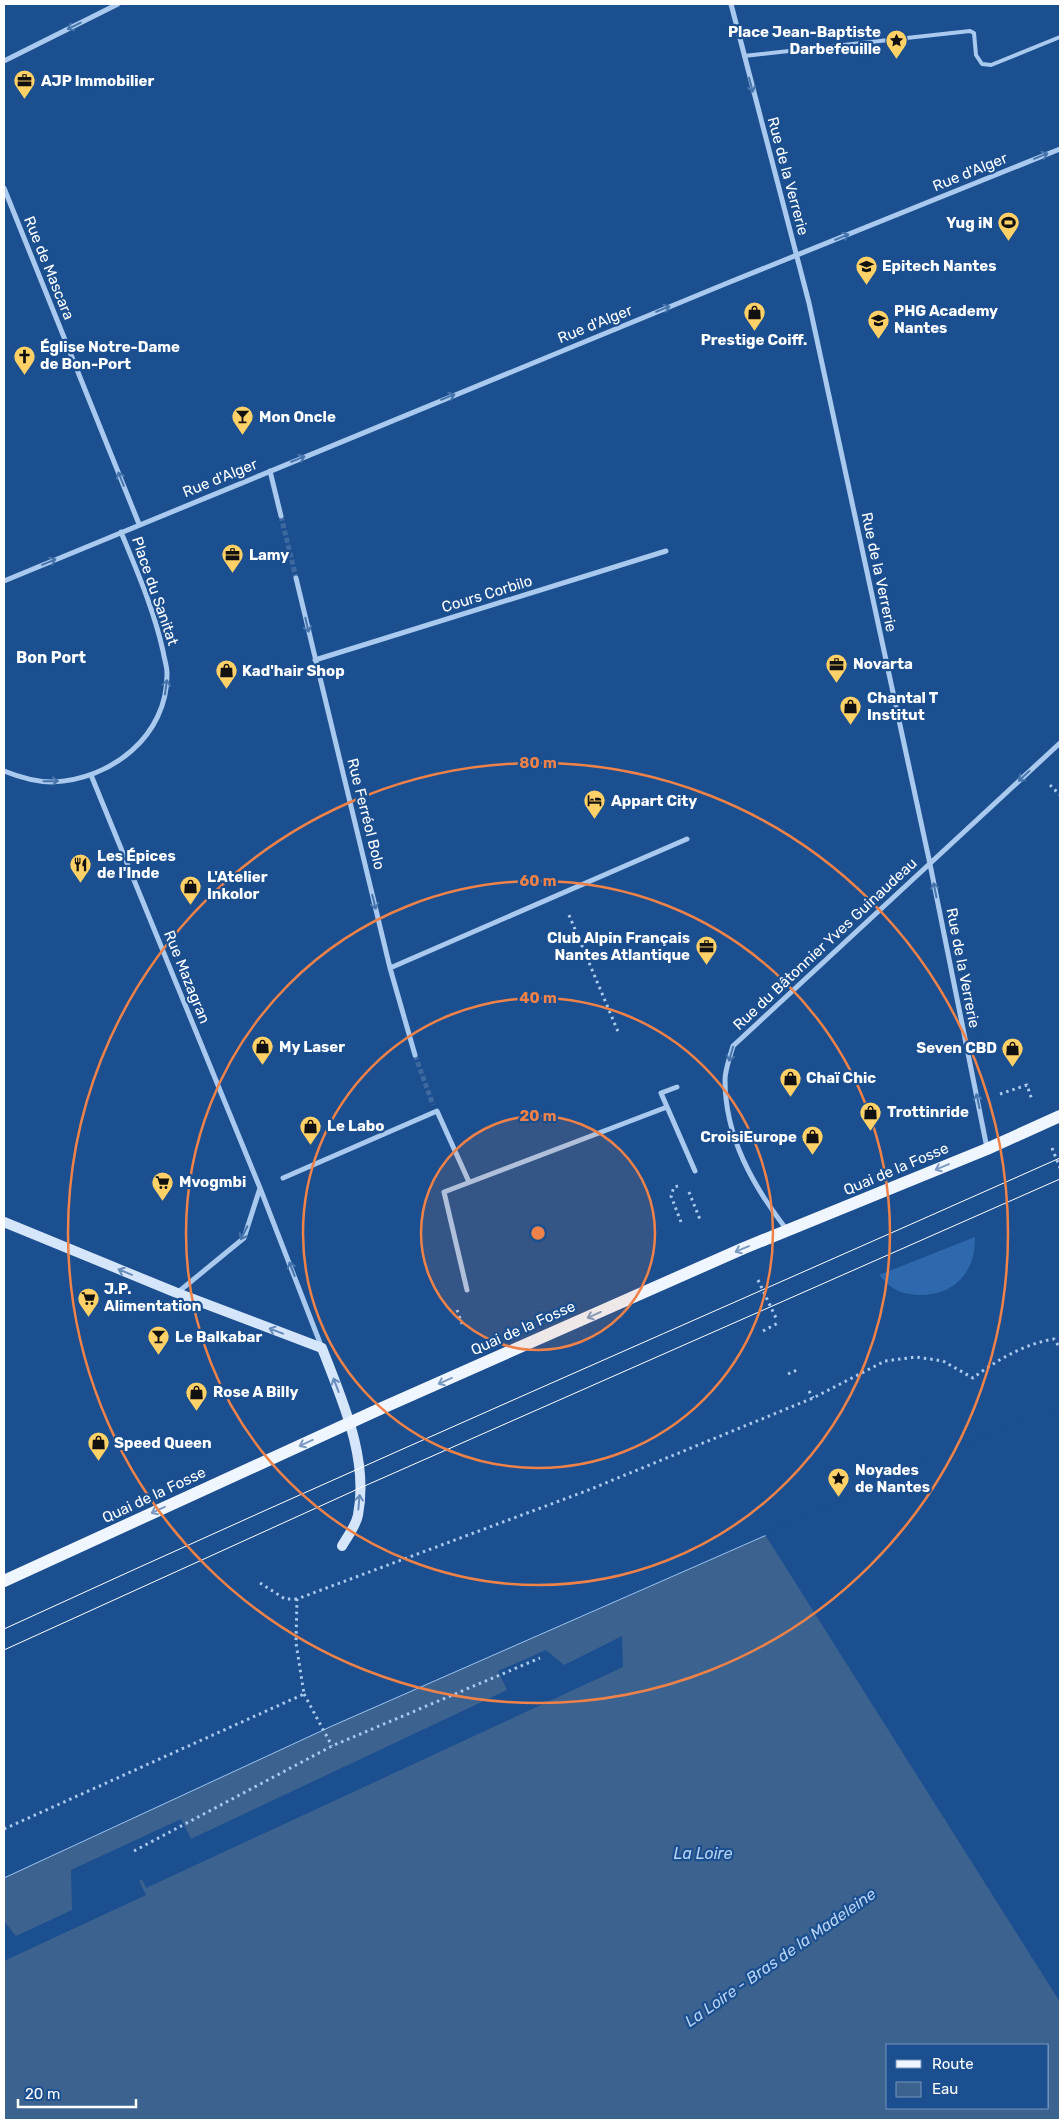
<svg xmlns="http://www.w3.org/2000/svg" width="1064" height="2124" viewBox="0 0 1064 2124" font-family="Rubik,sans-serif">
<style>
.green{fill:#2e69ad}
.water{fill:#3c6290;stroke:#9cc4f0;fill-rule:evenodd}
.pier{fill:#1b4f8f}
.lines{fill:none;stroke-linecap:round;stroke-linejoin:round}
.street-tunnel{stroke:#3d69a0;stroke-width:5;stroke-dasharray:5 2.5;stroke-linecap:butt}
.path{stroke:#a9c9ee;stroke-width:3;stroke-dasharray:2.5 4;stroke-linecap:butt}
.lane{stroke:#a9c9ee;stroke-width:4}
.street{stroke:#a9c9ee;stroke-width:5}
.secondary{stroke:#d6e6fa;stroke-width:10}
.primary{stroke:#f0f6ff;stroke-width:12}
.tram{stroke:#fff;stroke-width:1}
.oneway{stroke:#4674ac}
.oneway2{stroke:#7b9ac1}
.oneway3{stroke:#668bba}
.ring{fill:none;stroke:#ee8249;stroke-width:2.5}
.labels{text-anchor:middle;stroke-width:4.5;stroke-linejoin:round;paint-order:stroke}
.poi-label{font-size:15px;font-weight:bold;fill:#fff;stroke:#1b4f8f;text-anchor:start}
.street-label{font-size:15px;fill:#fff;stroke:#1b4f8f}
.neighbourhood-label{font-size:16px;font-weight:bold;fill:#fff;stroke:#1b4f8f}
.water-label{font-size:16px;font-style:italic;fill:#b5d3f5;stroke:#1b4f8f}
.centre{fill:#ee8249;stroke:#1b4f8f;stroke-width:2.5}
.ring-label{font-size:15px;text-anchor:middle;font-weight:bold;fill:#ee8249;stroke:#1b4f8f;stroke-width:4.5;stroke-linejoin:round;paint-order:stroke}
</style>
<rect width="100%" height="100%" fill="#1b4f8f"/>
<!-- green -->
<path class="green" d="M975,1237C976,1270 956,1294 923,1295C912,1295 902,1294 893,1288C888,1285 883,1279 879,1275Z"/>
<!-- water -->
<path class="water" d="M1060,1409V2120H4V1878L332,1726L992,1436ZM888,2045H1048V2108H888Z"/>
<!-- pier -->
<path class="pier" d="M1060,1407V2002L764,1533L991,1433Z
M622,1636L623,1667L146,1888L142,1879L139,1881L146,1895L4,1961V1921L16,1936L72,1910L71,1870L181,1819L191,1839L507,1690L498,1671L546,1650L564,1665Z"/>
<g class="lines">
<!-- street-tunnel -->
<path class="street-tunnel" d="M281,516L296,578
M415,1055L433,1105"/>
<!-- path -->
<path class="path" d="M1050,785L1060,795
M569,915L619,1034
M1000,1094L1027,1085L1032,1100
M1052,1148L1060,1168
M678,1186L674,1187L671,1196L681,1222
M689,1192L701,1222
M758,1280L776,1318
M457,1310L462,1324
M763,1331L778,1323
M788,1374L799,1369
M809,1391L813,1398
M260,1583L285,1599H297
M304,1694L332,1746
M4,1829L304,1694L296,1643L297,1599L586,1491L813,1398L885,1361L916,1357L943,1361L973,1378C997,1360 1024,1344 1054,1339L1060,1348
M134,1851L332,1746L540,1658"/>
<!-- lane -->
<path class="lane" d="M744,56L970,31L974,33L976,55L982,64L991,65L1060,37"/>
<!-- street -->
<path class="street" d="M731,4L809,303L930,864L987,1148
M4,61L118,4
M4,188L139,524
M270,471L281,516
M296,578L390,968L415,1055
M4,581L725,284L1060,149
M315,660L666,551
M4,771C19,777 35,782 52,782C111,780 168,736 167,673C167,666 164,658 163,651C154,610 137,571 121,532
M91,775L260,1188L322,1348
M390,968L687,839
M677,1087L661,1093L695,1171
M283,1178L437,1111L469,1182
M787,1230C753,1186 725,1137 725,1080C725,1069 730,1057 733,1046L1060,743
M467,1290L444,1192L667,1107
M177,1293L244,1238L260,1188"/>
<!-- secondary -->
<path class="secondary" d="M4,1222L177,1293L322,1348C342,1400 369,1458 358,1515C356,1526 347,1537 342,1546"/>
<!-- primary -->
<path class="primary" d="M4,1581L382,1408L744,1248L987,1149L1060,1116"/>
<!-- tram -->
<path class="tram" d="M4,1629C354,1468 708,1315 1060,1158
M4,1650L360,1488L1060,1179"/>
</g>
<!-- one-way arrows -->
<defs><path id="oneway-shaft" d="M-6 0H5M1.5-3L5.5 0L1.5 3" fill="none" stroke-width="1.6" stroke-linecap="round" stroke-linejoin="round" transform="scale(1.25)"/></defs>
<g class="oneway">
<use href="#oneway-shaft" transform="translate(74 26) rotate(153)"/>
<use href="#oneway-shaft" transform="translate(751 85) rotate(75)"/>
<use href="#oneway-shaft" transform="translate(1041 156) rotate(-22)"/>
<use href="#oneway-shaft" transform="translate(842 237) rotate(-22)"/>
<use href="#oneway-shaft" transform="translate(663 309) rotate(-22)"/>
<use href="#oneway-shaft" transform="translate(448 397) rotate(-22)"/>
<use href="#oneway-shaft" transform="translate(298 459) rotate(-22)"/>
<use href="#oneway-shaft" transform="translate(121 479) rotate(-112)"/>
<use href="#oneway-shaft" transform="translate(49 562) rotate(-23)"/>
<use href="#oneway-shaft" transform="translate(307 625) rotate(77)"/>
<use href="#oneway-shaft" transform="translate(166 687) rotate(-82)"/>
<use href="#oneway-shaft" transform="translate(1024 776) rotate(137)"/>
<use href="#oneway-shaft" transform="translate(51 781) rotate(-1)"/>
<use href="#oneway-shaft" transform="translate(935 890) rotate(-101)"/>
<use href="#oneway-shaft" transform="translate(374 902) rotate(76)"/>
<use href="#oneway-shaft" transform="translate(731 1054) rotate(106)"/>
<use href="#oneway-shaft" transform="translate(978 1101) rotate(-102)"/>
<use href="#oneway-shaft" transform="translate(244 1233) rotate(117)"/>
<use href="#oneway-shaft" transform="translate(292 1269) rotate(-111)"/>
</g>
<g class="oneway2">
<use href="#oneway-shaft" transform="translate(942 1167) rotate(157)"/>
<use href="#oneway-shaft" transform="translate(742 1249) rotate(157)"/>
<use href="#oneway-shaft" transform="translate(594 1315) rotate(156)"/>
<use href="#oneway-shaft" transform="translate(445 1381) rotate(156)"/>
<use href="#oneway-shaft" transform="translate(306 1443) rotate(155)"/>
<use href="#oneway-shaft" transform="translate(158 1510) rotate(155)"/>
</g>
<g class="oneway3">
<use href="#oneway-shaft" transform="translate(125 1272) rotate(-158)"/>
<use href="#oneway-shaft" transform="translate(276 1331) rotate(-159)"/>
<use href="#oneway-shaft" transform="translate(336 1385) rotate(-111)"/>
<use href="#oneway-shaft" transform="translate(359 1502) rotate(-85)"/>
</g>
<!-- distance rings -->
<circle cx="538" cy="1233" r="117" fill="#ee8249" fill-opacity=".12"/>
<g class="ring">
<circle cx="538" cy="1233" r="117"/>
<circle cx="538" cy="1233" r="235"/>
<circle cx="538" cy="1233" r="352"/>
<circle cx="538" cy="1233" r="470"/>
</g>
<!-- icons -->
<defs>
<symbol id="sight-pin" viewBox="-11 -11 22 30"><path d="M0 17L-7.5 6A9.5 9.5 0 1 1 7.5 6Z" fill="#ffd166" stroke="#1b4f8f"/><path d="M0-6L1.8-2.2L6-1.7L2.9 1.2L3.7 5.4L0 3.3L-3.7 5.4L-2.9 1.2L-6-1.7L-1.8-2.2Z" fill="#111"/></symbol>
<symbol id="office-pin" viewBox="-11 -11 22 30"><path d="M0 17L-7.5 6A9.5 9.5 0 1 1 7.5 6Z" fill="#ffd166" stroke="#1b4f8f"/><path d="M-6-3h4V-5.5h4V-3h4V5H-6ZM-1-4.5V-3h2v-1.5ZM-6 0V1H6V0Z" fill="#111"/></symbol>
<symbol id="stadium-pin" viewBox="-11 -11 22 30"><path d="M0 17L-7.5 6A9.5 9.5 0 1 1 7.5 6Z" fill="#ffd166" stroke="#1b4f8f"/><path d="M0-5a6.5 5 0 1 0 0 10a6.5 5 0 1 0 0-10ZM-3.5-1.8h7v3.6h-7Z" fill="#111"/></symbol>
<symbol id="university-pin" viewBox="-11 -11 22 30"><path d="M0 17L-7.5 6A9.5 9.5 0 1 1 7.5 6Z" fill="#ffd166" stroke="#1b4f8f"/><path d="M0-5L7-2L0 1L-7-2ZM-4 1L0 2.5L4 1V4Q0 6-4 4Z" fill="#111"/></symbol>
<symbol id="shop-pin" viewBox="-11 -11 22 30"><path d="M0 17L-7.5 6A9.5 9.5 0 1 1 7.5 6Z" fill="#ffd166" stroke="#1b4f8f"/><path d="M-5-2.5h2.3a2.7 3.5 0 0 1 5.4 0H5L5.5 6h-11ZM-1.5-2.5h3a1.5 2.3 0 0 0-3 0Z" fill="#111"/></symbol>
<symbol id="church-pin" viewBox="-11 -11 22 30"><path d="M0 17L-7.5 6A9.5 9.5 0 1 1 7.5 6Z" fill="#ffd166" stroke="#1b4f8f"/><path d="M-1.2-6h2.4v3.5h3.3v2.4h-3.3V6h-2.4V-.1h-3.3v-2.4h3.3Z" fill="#111"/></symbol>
<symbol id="bar-pin" viewBox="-11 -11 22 30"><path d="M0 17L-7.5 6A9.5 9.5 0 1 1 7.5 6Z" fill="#ffd166" stroke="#1b4f8f"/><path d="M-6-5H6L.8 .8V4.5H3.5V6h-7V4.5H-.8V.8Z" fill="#111"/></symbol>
<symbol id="hotel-pin" viewBox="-11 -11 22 30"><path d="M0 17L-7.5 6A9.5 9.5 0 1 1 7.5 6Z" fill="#ffd166" stroke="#1b4f8f"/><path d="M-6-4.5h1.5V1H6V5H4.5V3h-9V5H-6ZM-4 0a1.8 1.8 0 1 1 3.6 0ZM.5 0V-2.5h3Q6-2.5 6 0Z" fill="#111"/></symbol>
<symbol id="restaurant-pin" viewBox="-11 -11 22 30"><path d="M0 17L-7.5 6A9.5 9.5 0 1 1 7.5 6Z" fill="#ffd166" stroke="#1b4f8f"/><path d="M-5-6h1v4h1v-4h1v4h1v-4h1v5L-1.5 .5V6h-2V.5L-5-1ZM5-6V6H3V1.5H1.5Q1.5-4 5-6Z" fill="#111"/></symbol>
<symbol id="supermarket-pin" viewBox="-11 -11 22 30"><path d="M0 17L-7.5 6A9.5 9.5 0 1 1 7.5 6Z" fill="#ffd166" stroke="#1b4f8f"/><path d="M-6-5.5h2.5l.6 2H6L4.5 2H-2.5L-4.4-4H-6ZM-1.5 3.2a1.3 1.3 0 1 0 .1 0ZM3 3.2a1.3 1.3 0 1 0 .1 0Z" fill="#111"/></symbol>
</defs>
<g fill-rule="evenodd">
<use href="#sight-pin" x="884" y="28" width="25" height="34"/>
<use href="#office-pin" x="12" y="68" width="25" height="34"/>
<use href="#stadium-pin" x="996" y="210" width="25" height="34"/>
<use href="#university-pin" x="854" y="254" width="25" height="34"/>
<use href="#shop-pin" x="742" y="300" width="25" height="34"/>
<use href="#university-pin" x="866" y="308" width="25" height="34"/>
<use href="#church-pin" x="12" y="344" width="25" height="34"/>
<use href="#bar-pin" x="230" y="404" width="25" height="34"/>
<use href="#office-pin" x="220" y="542" width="25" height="34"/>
<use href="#office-pin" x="824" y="652" width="25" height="34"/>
<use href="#shop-pin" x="214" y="658" width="25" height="34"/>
<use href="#shop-pin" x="838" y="694" width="25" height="34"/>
<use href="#hotel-pin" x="582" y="788" width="25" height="34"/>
<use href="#restaurant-pin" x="68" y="852" width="25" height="34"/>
<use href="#shop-pin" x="178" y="874" width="25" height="34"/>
<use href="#office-pin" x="694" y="934" width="25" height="34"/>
<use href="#shop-pin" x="250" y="1034" width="25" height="34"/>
<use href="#shop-pin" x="1000" y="1036" width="25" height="34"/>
<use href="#shop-pin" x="778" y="1066" width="25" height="34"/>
<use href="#shop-pin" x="858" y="1100" width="25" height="34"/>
<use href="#shop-pin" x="298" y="1114" width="25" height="34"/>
<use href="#shop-pin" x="800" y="1124" width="25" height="34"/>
<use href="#supermarket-pin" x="150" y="1170" width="25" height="34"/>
<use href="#supermarket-pin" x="76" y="1286" width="25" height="34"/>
<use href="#bar-pin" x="146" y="1324" width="25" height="34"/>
<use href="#shop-pin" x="184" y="1380" width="25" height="34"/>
<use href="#shop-pin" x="86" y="1430" width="25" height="34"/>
<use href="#sight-pin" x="826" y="1466" width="25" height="34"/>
</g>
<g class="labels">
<!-- poi labels -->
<g class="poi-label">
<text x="881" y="37" text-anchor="end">Place Jean-Baptiste<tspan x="881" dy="17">Darbefeuille</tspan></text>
<text x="41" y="86">AJP Immobilier</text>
<text x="993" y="228" text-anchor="end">Yug iN</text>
<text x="882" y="271">Epitech Nantes</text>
<text x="894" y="316">PHG Academy<tspan x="894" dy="17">Nantes</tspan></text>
<text x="754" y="345" text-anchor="middle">Prestige Coiff.</text>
<text x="40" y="352">Église Notre-Dame<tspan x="40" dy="17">de Bon-Port</tspan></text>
<text x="259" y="422">Mon Oncle</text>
<text x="249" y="560">Lamy</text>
<text x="853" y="669">Novarta</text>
<text x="242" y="676">Kad'hair Shop</text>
<text x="867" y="703">Chantal T<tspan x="867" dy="17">Institut</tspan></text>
<text x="611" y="806">Appart City</text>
<text x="97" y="861">Les Épices<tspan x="97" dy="17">de l'Inde</tspan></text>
<text x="207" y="882">L'Atelier<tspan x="207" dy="17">Inkolor</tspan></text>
<text x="690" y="943" text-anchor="end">Club Alpin Français<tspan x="690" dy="17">Nantes Atlantique</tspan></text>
<text x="279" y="1052">My Laser</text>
<text x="997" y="1053" text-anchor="end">Seven CBD</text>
<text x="806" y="1083">Chaï Chic</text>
<text x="887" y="1117">Trottinride</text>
<text x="327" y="1131">Le Labo</text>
<text x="797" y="1142" text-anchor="end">CroisiEurope</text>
<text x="179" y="1187">Mvogmbi</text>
<text x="104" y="1294">J.P.<tspan x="104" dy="17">Alimentation</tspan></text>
<text x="175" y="1342">Le Balkabar</text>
<text x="213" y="1397">Rose A Billy</text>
<text x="114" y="1448">Speed Queen</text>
<text x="855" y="1475">Noyades<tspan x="855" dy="17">de Nantes</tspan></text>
</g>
<!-- street labels -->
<g class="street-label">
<text transform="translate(970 172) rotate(-22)" y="5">Rue d'Alger</text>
<text transform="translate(788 176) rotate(75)" y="5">Rue de la Verrerie</text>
<text transform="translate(49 268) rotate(68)" y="5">Rue de Mascara</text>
<text transform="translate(595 324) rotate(-22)" y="5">Rue d'Alger</text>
<text transform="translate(220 478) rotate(-22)" y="5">Rue d'Alger</text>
<text transform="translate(879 572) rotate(78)" y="5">Rue de la Verrerie</text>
<text transform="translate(155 591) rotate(71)" y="5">Place du Sanitat</text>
<text transform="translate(487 594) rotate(-17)" y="5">Cours Corbilo</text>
<text transform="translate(366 814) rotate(76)" y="5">Rue Ferréol Bolo</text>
<text transform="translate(825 944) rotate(-43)" y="5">Rue du Bâtonnier Yves Guinaudeau</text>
<text transform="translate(963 968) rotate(79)" y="5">Rue de la Verrerie</text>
<text transform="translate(187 977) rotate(68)" y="5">Rue Mazagran</text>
<text transform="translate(896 1169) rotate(-23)" y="5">Quai de la Fosse</text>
<text transform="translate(523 1328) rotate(-24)" y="5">Quai de la Fosse</text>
<text transform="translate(154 1495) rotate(-25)" y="5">Quai de la Fosse</text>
</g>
<!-- neighbourhood labels -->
<g class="neighbourhood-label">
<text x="51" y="663">Bon Port</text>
</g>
<!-- water labels -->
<g class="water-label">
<text x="703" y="1859">La Loire</text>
<text transform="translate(780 1957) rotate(-35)" y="6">La Loire - Bras de la Madeleine</text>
</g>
</g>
<circle cx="538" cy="1233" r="8" class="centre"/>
<g class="ring-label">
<text x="538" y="768">80 m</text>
<text x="538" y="886">60 m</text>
<text x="538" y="1003">40 m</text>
<text x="538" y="1121">20 m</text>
</g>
<!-- border -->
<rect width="1064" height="2124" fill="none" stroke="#ffffff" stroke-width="10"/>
<!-- legend -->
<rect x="886" y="2044" width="162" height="65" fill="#1b4f8f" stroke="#7695bc"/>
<rect x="896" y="2060" width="25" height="8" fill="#f0f6ff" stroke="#7695bc"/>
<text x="932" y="2069" font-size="15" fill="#ffffff">Route</text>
<rect x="896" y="2082" width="25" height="15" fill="#3c6290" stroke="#7695bc"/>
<text x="932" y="2094" font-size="15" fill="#ffffff">Eau</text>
<!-- scale -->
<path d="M18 2099v8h118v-8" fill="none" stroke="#ffffff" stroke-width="2.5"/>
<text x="25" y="2099" font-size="15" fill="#ffffff" stroke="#1b4f8f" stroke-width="4" paint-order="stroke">20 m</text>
</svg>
